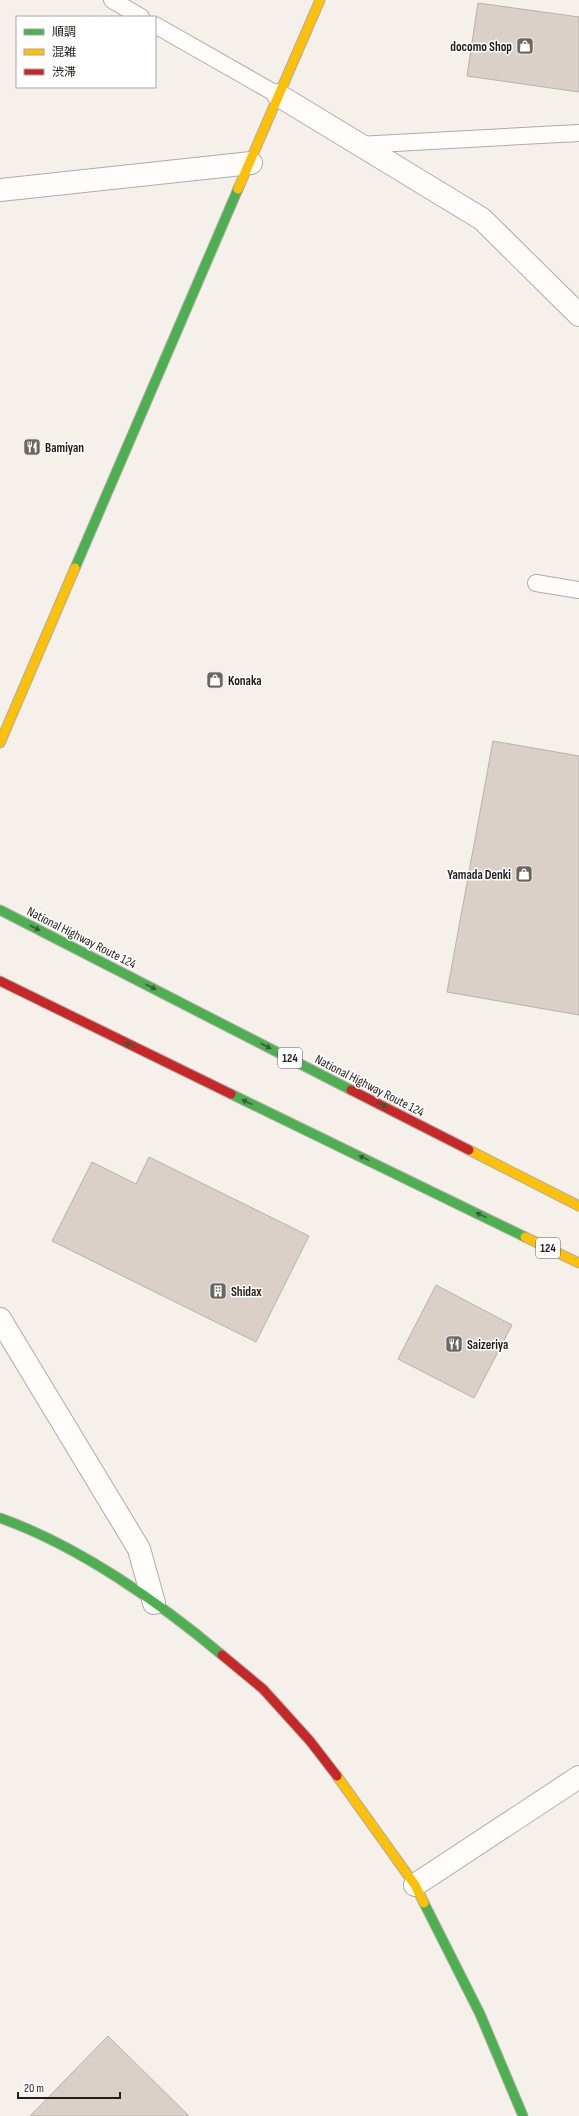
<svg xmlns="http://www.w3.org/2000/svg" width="579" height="2116" viewBox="0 0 579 2116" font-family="'Sofia Sans Condensed','Noto Sans JP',sans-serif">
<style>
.building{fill:#dad0c7;stroke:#b6b1ad}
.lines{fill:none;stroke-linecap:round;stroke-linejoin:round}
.lane-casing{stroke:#b0aba7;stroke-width:18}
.street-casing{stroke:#b0aba7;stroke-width:24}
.fast-casing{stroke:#b0aba7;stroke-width:11}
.slow-casing{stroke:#b0aba7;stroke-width:11}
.jam-casing{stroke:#b0aba7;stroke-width:11}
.lane{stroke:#fefdfc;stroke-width:16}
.street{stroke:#fefdfc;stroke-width:22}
.fast{stroke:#4caf50;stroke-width:9}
.slow{stroke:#ffc107;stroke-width:9}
.jam{stroke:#c62828;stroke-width:9}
.oneway{fill:#345f32}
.labels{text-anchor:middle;stroke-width:3;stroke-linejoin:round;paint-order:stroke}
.shield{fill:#fff;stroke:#64615e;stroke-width:1}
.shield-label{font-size:12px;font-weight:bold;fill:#211d19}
.poi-label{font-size:13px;font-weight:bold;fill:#211d19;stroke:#fff;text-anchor:start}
.street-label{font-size:13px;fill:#211d19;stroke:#fff}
</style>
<rect width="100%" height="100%" fill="#f6f0ea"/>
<!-- building -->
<path class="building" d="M478,3L579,17V92L467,76Z
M493,741L579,756V1015L447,992Z
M149,1157L309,1236L256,1342L52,1241L92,1162L136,1184Z
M436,1285L512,1325L474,1398L398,1359Z
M108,2036L189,2116H30Z"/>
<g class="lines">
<defs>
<path id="lane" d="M112,0L141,17
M155,25L278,95
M358,145L579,133
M536,583L579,590"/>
<path id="street" d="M278,95L482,219L579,315
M0,190L251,163
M0,1319L139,1549L154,1603
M415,1885L579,1777"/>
<path id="fast" d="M75,568L238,189
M0,910L351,1090
M231,1094L525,1237
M0,1518C77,1545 159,1602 222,1655
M424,1903L480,2014L523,2116"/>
<path id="slow" d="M238,189L320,0
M0,743L75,568
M469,1150L579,1206
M525,1237L579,1263
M337,1776L415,1885L424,1903"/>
<path id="jam" d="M0,981L231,1094
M351,1090L469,1150
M222,1655L263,1689L310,1741L337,1776"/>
</defs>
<!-- lane casing -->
<use href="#lane" class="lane-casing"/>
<!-- street casing -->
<use href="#street" class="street-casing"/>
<!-- fast casing -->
<use href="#fast" class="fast-casing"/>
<!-- slow casing -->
<use href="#slow" class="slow-casing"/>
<!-- jam casing -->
<use href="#jam" class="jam-casing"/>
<!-- lane -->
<use href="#lane" class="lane"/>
<!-- street -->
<use href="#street" class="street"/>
<!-- fast -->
<use href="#fast" class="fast"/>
<!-- slow -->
<use href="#slow" class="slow"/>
<!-- jam -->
<use href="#jam" class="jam"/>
</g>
<!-- one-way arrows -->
<defs><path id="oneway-solid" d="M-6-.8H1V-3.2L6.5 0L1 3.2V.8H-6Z"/></defs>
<g class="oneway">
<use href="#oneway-solid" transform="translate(35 928) rotate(27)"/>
<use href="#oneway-solid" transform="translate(151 987) rotate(27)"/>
<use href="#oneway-solid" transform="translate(130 1045) rotate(-154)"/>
<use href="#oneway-solid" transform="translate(266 1046) rotate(27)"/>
<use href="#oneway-solid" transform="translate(247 1102) rotate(-154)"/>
<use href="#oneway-solid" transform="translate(382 1105) rotate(27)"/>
<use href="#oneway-solid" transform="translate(364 1158) rotate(-154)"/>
<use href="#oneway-solid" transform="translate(481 1215) rotate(-154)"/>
</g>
<!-- icons -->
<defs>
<symbol id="shop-square" viewBox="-11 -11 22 22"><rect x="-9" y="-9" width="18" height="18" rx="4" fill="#6c6762" stroke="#fff"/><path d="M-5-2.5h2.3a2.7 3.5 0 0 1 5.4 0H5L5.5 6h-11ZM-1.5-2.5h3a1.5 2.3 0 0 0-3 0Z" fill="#fff"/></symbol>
<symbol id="restaurant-square" viewBox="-11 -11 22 22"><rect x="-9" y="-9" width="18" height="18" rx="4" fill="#6c6762" stroke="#fff"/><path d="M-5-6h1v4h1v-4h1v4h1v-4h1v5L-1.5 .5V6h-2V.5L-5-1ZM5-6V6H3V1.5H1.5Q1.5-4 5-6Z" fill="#fff"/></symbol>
<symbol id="building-square" viewBox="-11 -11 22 22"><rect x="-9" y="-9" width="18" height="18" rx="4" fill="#6c6762" stroke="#fff"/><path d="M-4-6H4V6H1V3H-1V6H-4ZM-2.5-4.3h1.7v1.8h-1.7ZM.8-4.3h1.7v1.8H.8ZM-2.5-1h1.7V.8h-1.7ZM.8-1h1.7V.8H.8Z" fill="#fff"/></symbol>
</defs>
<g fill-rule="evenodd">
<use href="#shop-square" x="515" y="36" width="20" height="20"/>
<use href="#restaurant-square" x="22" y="437" width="20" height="20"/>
<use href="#shop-square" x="205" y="670" width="20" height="20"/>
<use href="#shop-square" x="514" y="864" width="20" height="20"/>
<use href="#building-square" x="208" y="1281" width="20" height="20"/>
<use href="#restaurant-square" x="444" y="1334" width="20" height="20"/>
</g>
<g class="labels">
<!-- shield labels -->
<g class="shield">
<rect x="278" y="1048" width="24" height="20" rx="3"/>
<rect x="536" y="1238" width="24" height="20" rx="3"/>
</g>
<g class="shield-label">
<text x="290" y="1062">124</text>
<text x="548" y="1252">124</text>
</g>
<!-- poi labels -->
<g class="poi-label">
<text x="512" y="51" text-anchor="end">docomo Shop</text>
<text x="45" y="452">Bamiyan</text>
<text x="228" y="685">Konaka</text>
<text x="511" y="879" text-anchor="end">Yamada Denki</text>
<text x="231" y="1296">Shidax</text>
<text x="467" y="1349">Saizeriya</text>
</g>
<!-- street labels -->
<g class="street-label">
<text transform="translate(82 937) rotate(27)" y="5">National Highway Route 124</text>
<text transform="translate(370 1085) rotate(27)" y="5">National Highway Route 124</text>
</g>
</g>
<!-- legend -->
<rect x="16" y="16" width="140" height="72" fill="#ffffff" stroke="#a6a5a3"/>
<rect x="24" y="29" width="20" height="6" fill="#4caf50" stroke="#a6a5a3"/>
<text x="52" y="36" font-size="12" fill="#211d19">順調</text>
<rect x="24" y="49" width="20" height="6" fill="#ffc107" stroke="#a6a5a3"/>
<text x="52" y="56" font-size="12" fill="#211d19">混雑</text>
<rect x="24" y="69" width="20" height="6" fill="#c62828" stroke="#a6a5a3"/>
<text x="52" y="76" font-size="12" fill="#211d19">渋滞</text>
<!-- scale -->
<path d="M18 2092v6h102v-6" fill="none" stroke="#211d19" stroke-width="2"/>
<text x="24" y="2092" font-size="12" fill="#211d19" stroke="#ffffff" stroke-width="3" paint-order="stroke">20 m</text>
</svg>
